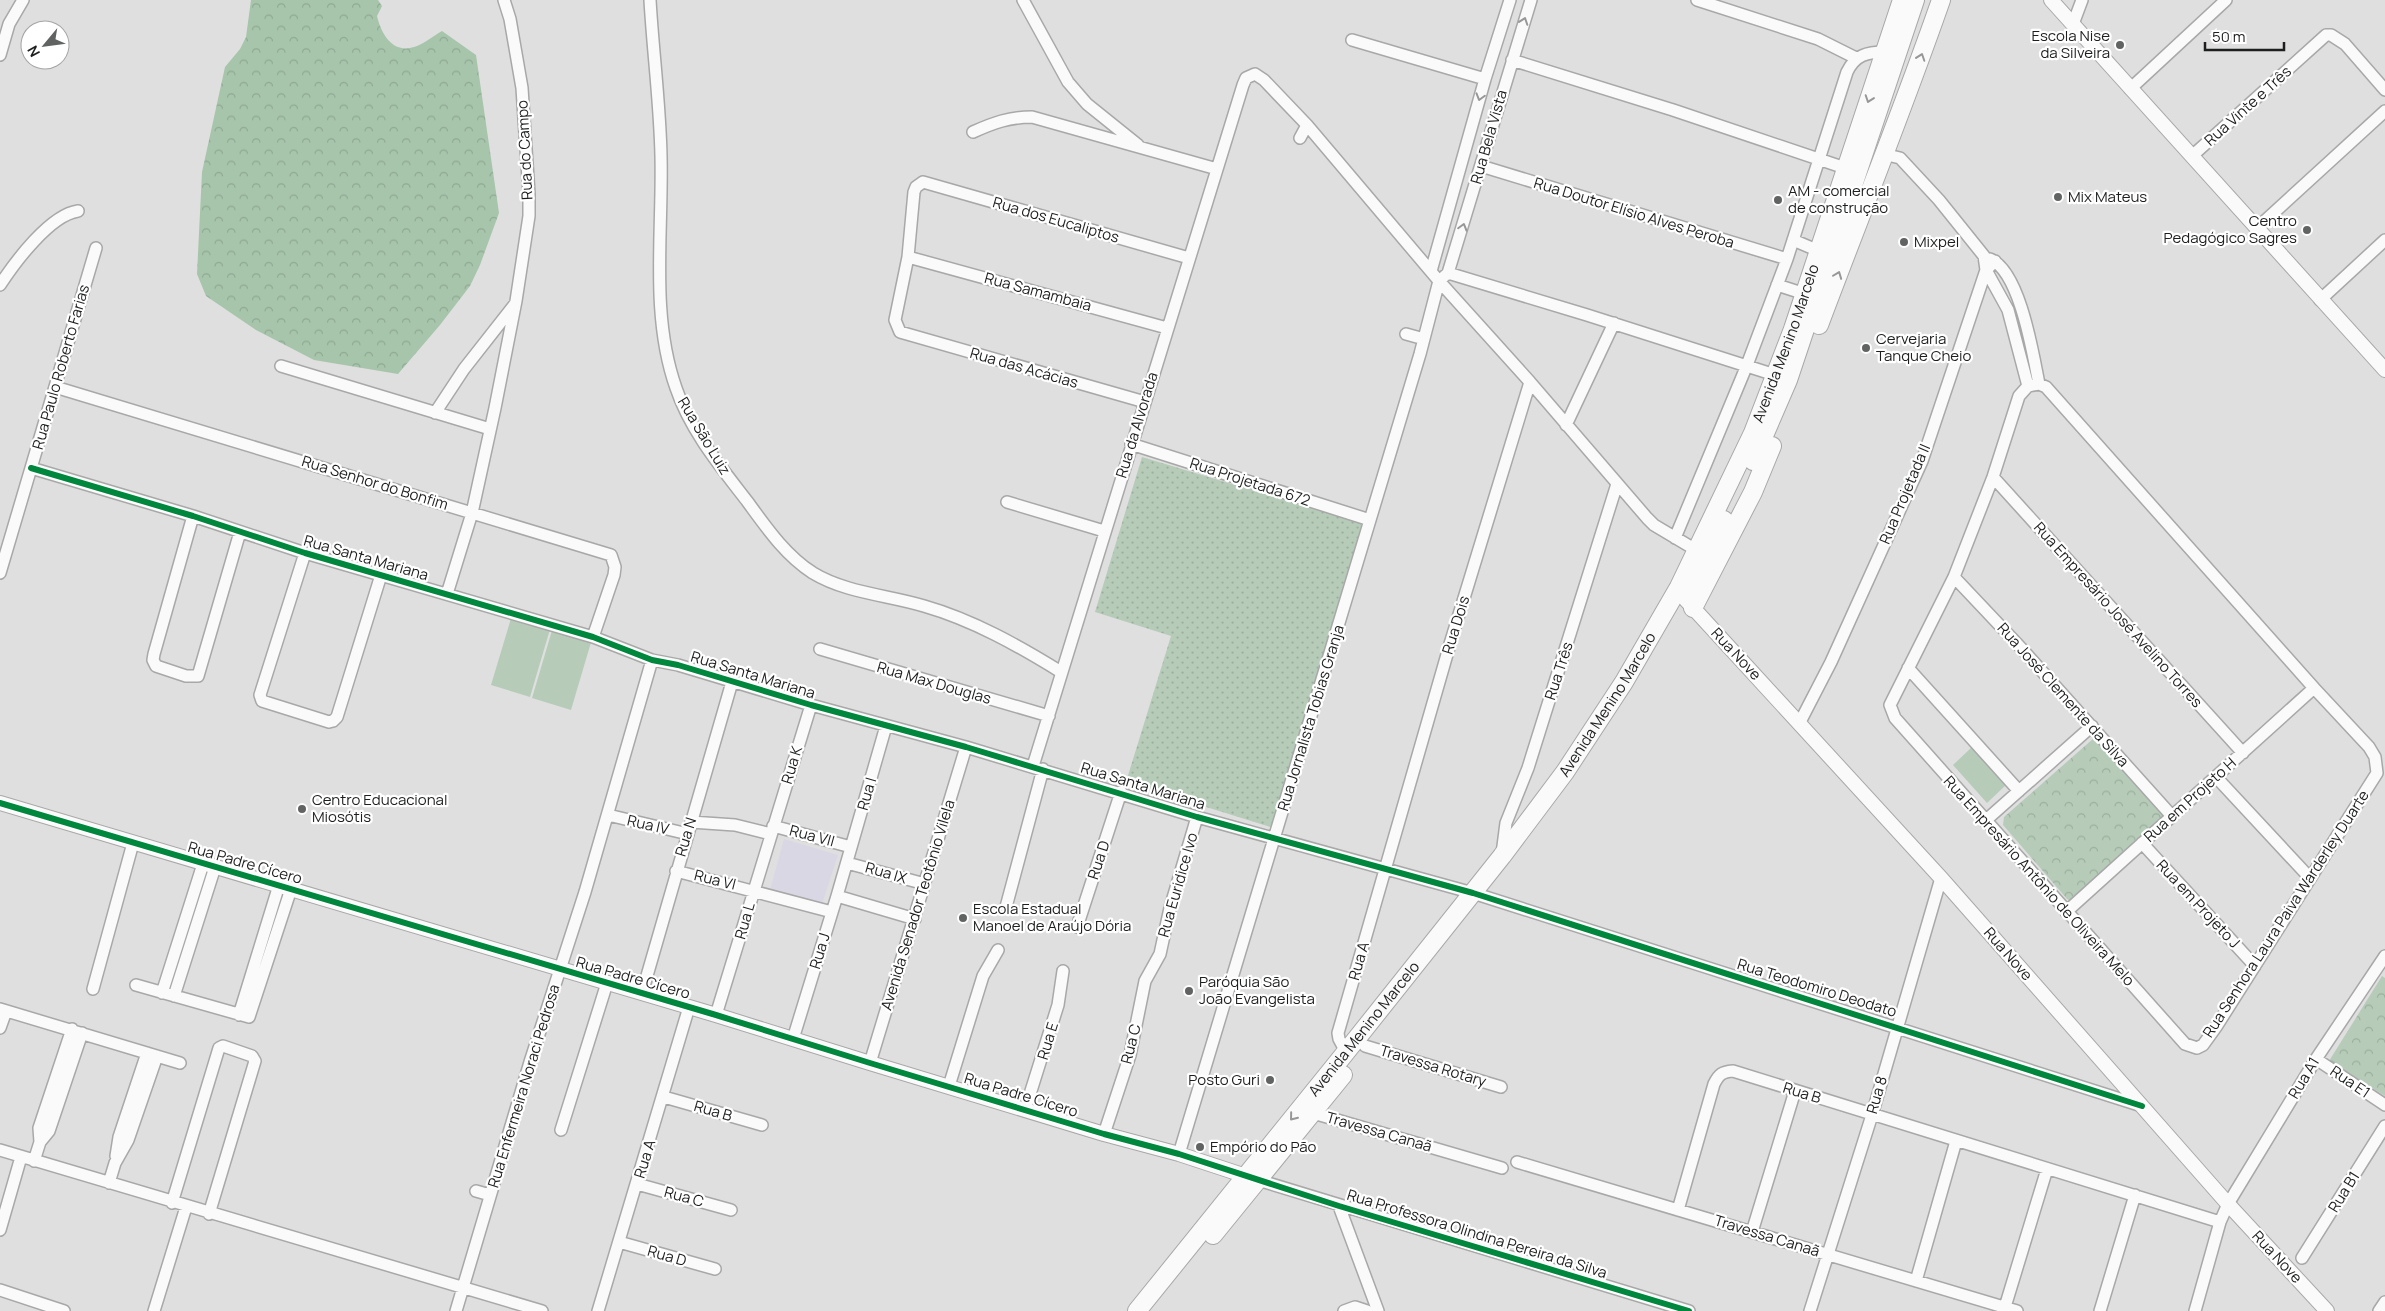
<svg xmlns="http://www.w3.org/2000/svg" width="2385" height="1311" viewBox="0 0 2385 1311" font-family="Manrope,sans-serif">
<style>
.medical{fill:#dad7e4}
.grass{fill:url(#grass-dots)}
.forest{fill:url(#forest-crowns)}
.park{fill:url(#park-crowns)}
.pitch{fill:#b6ccb8}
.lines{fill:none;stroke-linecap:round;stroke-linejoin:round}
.minor-casing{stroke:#a8a8a8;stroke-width:14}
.tertiary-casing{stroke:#a8a8a8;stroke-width:16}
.primary-casing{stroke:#a8a8a8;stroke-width:20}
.minor{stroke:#fafafa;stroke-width:11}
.tertiary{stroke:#fafafa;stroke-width:14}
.primary{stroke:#fafafa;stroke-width:18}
.cycleway-casing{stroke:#fff;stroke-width:9}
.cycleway{stroke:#00873e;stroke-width:6}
.oneway{stroke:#979797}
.poi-dot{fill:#616262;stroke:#fff;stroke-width:2}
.labels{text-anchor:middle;stroke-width:4.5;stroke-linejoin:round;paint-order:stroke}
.poi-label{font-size:15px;fill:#1d1e1e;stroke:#fff;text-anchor:start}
.street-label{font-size:15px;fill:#1d1e1e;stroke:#fff}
</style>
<defs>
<pattern id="grass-dots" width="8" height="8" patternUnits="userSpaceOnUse" patternTransform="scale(1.25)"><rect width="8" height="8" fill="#b6ccb8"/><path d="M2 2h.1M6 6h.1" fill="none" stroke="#9caf9e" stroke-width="1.8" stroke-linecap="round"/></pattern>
<pattern id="forest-crowns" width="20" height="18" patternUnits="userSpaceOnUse" patternTransform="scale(1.25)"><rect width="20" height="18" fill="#a7c5ab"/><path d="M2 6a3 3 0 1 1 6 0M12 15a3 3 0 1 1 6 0" fill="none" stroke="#8fa993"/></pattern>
<pattern id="park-crowns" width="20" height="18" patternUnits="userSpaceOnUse" patternTransform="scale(1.25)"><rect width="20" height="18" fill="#b6ccb8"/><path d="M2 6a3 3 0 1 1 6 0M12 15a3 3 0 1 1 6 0" fill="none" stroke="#9caf9e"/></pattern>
</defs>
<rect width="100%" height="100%" fill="#dfdfe0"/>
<!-- medical -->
<path class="medical" d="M784,839L838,855L822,904L770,890Z"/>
<!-- grass -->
<path class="grass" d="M1142,457L1362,523L1277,829L1126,782L1171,636L1095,612Z"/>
<!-- forest -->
<path class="forest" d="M251,0H378L382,6L377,16C381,33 392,54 414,47C424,44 433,36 442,31L476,55L499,213L480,265L470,286L440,325L398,374L314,360L256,330L206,296L197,274L202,172L225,67L240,49L246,37Z"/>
<!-- park -->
<path class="park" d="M2094,738L2103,739L2167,810V821L2073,902L2067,899L2003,825L2004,817Z
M2382,976L2385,978V1096L2329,1061Z"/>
<!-- pitch -->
<path class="pitch" d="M512,615L551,626L530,697L491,685Z
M553,627L592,639L571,710L532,698Z
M1972,747L2006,785L1987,803L1953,765Z"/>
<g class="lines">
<defs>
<path id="minor" d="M650,0C653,52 660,104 661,156C663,232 650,315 676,388C690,430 720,466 747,501C766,527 785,555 813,573C846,593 888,595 924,606C973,620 1019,646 1061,672
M1023,0L1068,82L1087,104L1138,145
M1697,0L1818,39L1856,58
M2073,24L2082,0
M1352,40L1485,79
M0,55L9,24L23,0
M1512,60L1673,110L1851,170
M2130,89L2226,0
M973,132C993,123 1009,117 1032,117L1217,169
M1300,138L1307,125
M1883,154L1900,158L1939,200L1984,256L1986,270L2008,310L2028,386
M2192,156L2326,35H2331L2345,44L2385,90
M1481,166L1787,259
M2256,229L2385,111
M1793,240L1819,251
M908,257L1167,328
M1990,259C2020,271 2033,354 2039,384
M1431,271L1485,79L1510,0
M1448,273L1531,0
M1439,281L1448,273L1587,315L1775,375
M0,285C15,262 50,215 78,211
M1777,285L1805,294
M2320,300L2385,240
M1406,334L1424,339
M281,366L490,429
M2039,384L2046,387L2314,688L2369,747L2375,757L2377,773L2216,1027L2203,1045L2197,1048L2185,1044L1895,718L1890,705L1954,577L1993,477L2019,396L2028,386Z
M55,387L611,555L615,567L614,575L593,637
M1145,402L900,332L895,320L908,257L914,192L916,187L923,182L1189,258
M435,413L464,369L515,304
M1566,425L1614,323
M1131,444L1370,520
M31,468L193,516L305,553L593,637L652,660L678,665L811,705L966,747L1197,817L1473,893L2142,1106
M1993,477L2243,753
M1007,502L1104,531
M193,516L154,654L153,660L156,666L186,676H198L240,532
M1675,538L1747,365L1787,259L1847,72C1855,55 1867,52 1885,52
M305,553L260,695L262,701L329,722L333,721L337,717L381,575
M0,573L96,248
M1954,577L2022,649L2171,815
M447,594L472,513L495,408L516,301L529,216V194L522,88L510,19L504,0
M820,649L1049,716
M1908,668L2019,791
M1800,722L1831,662L1922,461L1986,270L1995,261
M1033,766L1243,85L1246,78L1255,74L1264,80L1307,125L1439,281L1530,382L1647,518L1654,525L1696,550
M2216,777L2310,878
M608,815L688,834
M1985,821L2092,726
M691,822L735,825L771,834
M773,826L851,847
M2142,843L2255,966
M1502,854L1506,823L1528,768L1617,484
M847,863L925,884
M676,871L832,912
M837,896L915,919
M1006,907L1043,769
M2066,912L2314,688
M1077,927L1121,792
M136,985L249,1017L291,889
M93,989L133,843
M162,993L203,864
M642,993L732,682
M174,996L215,867
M0,1009L180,1063
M239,1015L279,885
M716,1015L811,705
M0,1028L6,1011
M793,1039L837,896L886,726
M1365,1046L1501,1087
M1346,1052L1339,1039L1338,1033L1450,644L1530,382
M2316,1059L2385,1105
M870,1063L966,747
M949,1086L983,976L998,950
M664,1097L762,1125
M1025,1110L1058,1005L1063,971
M1313,1113L1502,1168
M561,1130L607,983
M1104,1134L1130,1055L1145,981L1160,954L1170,908L1197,817
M40,1142L39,1128L72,1029
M0,1150L542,1311
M1179,1154L1420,354L1439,281
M116,1156L119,1137L147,1053
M34,1161L40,1142L49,1131L82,1033
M1517,1162L2017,1311
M1258,1180L1689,1311
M109,1183L115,1163L128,1140L157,1056
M637,1184L731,1210
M476,1191L490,1195
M172,1203L219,1048L223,1046L252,1056L255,1061L209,1214
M1339,1206L1378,1311
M1678,1210L1714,1084C1719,1074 1722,1072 1733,1071L2220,1222
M0,1230L21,1157
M1752,1232L1795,1091
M619,1242L715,1269
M2302,1258L2385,1126
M1916,1281L1956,1141
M0,1290L64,1311
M2005,1307L2047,1169
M154,1311L186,1207
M456,1311L530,1062L585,892L652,660
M598,1311L689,1007
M1344,1311L1355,1307L1367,1311
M1810,1311L1872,1115L1941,878
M2100,1311L2135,1195
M2195,1311L2220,1222L2228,1204L2316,1059L2385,956
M2379,1311L2385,1302"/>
<path id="tertiary" d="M2051,0L2385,370
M1685,599L1941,878L2228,1204L2327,1311
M0,803L716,1015L870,1063L1104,1134L1179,1154L1255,1179"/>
<g id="primary">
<path d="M1819,325C1860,216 1903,109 1941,0"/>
<path d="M1753,461L1788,380L1915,0"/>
<path d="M1692,587L1724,520"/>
<path d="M1693,608L1753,492L1772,446"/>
<path d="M1213,1235L1343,1075"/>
<path id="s1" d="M1137,1311L1346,1052L1502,856L1565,772L1624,682L1679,587L1753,433L1793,329L1902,0"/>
</g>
</defs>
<!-- minor casing -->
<use href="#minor" class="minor-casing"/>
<!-- tertiary casing -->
<use href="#tertiary" class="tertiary-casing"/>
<!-- primary casing -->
<use href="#primary" class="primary-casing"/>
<!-- minor -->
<use href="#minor" class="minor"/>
<!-- tertiary -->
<use href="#tertiary" class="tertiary"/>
<!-- primary -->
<use href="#primary" class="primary"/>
<defs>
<path id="cycleway" d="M31,468L193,516L305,553L593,637L652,660L678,665L811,705L966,747L1197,817L1473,893L2142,1106
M0,803L716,1015L870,1063L1104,1134L1179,1154L1339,1206L1689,1311"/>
</defs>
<!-- cycleway casing -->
<use href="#cycleway" class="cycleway-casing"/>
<!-- cycleway -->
<use href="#cycleway" class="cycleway"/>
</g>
<!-- one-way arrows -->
<defs><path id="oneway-chevron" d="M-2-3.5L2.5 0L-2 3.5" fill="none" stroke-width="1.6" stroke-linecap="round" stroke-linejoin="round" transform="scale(1.25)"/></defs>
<g class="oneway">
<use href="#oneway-chevron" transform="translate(1524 21) rotate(-71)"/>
<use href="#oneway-chevron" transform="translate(1921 57) rotate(-71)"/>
<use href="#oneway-chevron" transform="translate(1480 97) rotate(106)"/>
<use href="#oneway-chevron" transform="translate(1869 99) rotate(109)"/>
<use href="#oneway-chevron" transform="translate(1463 227) rotate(-74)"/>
<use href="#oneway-chevron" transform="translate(1838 275) rotate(-69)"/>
<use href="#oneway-chevron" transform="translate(1293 1117) rotate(129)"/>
</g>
<!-- markers -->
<g class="poi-dot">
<circle cx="2120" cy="45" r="5"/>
<circle cx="2058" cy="197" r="5"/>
<circle cx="1778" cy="200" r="5"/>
<circle cx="2307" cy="230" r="5"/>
<circle cx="1904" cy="242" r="5"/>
<circle cx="1866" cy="348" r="5"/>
<circle cx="302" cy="809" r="5"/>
<circle cx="963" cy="918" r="5"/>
<circle cx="1189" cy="991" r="5"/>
<circle cx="1270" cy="1080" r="5"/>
<circle cx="1200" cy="1147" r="5"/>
</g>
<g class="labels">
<!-- poi labels -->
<g class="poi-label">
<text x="2110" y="41" text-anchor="end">Escola Nise<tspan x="2110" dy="17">da Silveira</tspan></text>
<text x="1788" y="196">AM - comercial<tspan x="1788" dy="17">de construção</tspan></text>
<text x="2068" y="202">Mix Mateus</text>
<text x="2297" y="226" text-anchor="end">Centro<tspan x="2297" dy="17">Pedagógico Sagres</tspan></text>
<text x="1914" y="247">Mixpel</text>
<text x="1876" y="344">Cervejaria<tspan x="1876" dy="17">Tanque Cheio</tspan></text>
<text x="312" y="805">Centro Educacional<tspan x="312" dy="17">Miosótis</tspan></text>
<text x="973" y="914">Escola Estadual<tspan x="973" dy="17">Manoel de Araújo Dória</tspan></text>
<text x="1199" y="987">Paróquia São<tspan x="1199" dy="17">João Evangelista</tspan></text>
<text x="1260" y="1085" text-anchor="end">Posto Guri</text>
<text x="1210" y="1152">Empório do Pão</text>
</g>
<!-- street labels -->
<g class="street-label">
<text transform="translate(2248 106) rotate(-42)" y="5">Rua Vinte e Três</text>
<text transform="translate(1489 137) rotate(-74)" y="5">Rua Bela Vista</text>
<text transform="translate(525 150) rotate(-93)" y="5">Rua do Campo</text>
<text transform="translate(1634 213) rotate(17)" y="5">Rua Doutor Elísio Alves Peroba</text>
<text transform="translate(1056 220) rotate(16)" y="5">Rua dos Eucaliptos</text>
<text transform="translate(1038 292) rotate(15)" y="5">Rua Samambaia</text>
<text dy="5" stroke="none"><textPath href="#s1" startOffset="1172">Avenida Menino Marcelo</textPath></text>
<text transform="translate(61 367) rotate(-74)" y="5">Rua Paulo Roberto Farias</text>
<text transform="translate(1024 368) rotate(16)" y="5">Rua das Acácias</text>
<text transform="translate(1137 425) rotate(-73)" y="5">Rua da Alvorada</text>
<text transform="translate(704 436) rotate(59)" y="5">Rua São Luiz</text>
<text transform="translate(1250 482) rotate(18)" y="5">Rua Projetada 672</text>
<text transform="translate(375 483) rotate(17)" y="5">Rua Senhor do Bonfim</text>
<text transform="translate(1905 494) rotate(-67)" y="5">Rua Projetada II</text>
<text transform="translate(366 558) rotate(16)" y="5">Rua Santa Mariana</text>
<text transform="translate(2118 615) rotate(48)" y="5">Rua Empresário José Avelino Torres</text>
<text transform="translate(1456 625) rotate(-73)" y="5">Rua Dois</text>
<text transform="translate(1736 654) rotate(47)" y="5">Rua Nove</text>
<text transform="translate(1559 671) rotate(-72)" y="5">Rua Três</text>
<text transform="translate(753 675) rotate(17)" y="5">Rua Santa Mariana</text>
<text transform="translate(934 683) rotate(16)" y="5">Rua Max Douglas</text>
<text transform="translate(2063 695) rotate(48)" y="5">Rua José Clemente da Silva</text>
<text dy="5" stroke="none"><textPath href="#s1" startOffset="768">Avenida Menino Marcelo</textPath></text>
<text transform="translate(1311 718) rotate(-73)" y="5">Rua Jornalista Tobias Granja</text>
<text transform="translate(792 765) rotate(-73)" y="5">Rua K</text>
<text transform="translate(1143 786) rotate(17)" y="5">Rua Santa Mariana</text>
<text transform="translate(867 794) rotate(-74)" y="5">Rua I</text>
<text transform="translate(2190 800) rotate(-42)" y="5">Rua em Projeto H</text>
<text transform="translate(648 825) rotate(13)" y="5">Rua IV</text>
<text transform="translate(812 836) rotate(15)" y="5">Rua VII</text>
<text transform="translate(686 837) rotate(-73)" y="5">Rua N</text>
<text transform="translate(1099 860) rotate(-72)" y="5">Rua D</text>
<text transform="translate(245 863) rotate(16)" y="5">Rua Padre Cícero</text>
<text transform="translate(886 873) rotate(16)" y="5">Rua IX</text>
<text transform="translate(715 880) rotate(14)" y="5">Rua VI</text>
<text transform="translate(2039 881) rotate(48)" y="5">Rua Empresário Antônio de Oliveira Melo</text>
<text transform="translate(1178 885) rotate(-74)" y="5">Rua Euridice Ivo</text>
<text transform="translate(2198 904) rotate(47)" y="5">Rua em Projeto J</text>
<text transform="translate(918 905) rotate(-73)" y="5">Avenida Senador Teotônio Vilela</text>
<text transform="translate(2286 914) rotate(-57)" y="5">Rua Senhora Laura Paiva Warderley Duarte</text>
<text transform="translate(745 921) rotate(-74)" y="5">Rua L</text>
<text transform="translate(820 951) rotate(-73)" y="5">Rua J</text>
<text transform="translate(2008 954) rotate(49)" y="5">Rua Nove</text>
<text transform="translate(1359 961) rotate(-74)" y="5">Rua A</text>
<text transform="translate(633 978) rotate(16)" y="5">Rua Padre Cícero</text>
<text transform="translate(1817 988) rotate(17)" y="5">Rua Teodomiro Deodato</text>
<text dy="5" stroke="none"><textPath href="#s1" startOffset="362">Avenida Menino Marcelo</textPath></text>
<text transform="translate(1048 1041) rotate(-73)" y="5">Rua E</text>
<text transform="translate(1131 1044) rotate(-76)" y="5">Rua C</text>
<text transform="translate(1433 1066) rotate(17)" y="5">Travessa Rotary</text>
<text transform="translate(2304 1078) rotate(-59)" y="5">Rua A1</text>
<text transform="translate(2350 1082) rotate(34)" y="5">Rua E1</text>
<text transform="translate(524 1086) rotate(-73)" y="5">Rua Enfermeira Noraci Pedrosa</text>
<text transform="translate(1802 1093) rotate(17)" y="5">Rua B</text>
<text transform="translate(1021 1095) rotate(17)" y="5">Rua Padre Cícero</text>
<text transform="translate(1877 1095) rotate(-74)" y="5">Rua 8</text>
<text transform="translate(713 1111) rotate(16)" y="5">Rua B</text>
<text transform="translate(1379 1132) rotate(16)" y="5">Travessa Canaã</text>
<text transform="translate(645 1159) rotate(-73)" y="5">Rua A</text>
<text transform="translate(2344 1192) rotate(-58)" y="5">Rua B1</text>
<text transform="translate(684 1197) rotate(15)" y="5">Rua C</text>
<text transform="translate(1477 1234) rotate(17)" y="5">Rua Professora Olindina Pereira da Silva</text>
<text transform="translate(1767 1236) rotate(17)" y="5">Travessa Canaã</text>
<text transform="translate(667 1256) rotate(16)" y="5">Rua D</text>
<text transform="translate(2277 1257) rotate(47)" y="5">Rua Nove</text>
</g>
</g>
<!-- north arrow -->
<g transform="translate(45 45) rotate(241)"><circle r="24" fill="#ffffff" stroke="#a5a5a5"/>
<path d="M0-4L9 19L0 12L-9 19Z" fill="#616262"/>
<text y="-8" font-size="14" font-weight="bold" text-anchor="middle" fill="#1d1e1e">N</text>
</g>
<!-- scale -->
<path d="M2205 42v8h79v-8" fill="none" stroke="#1d1e1e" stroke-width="2.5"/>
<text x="2212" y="42" font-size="15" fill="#1d1e1e" stroke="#ffffff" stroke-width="4" paint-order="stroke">50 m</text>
</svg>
